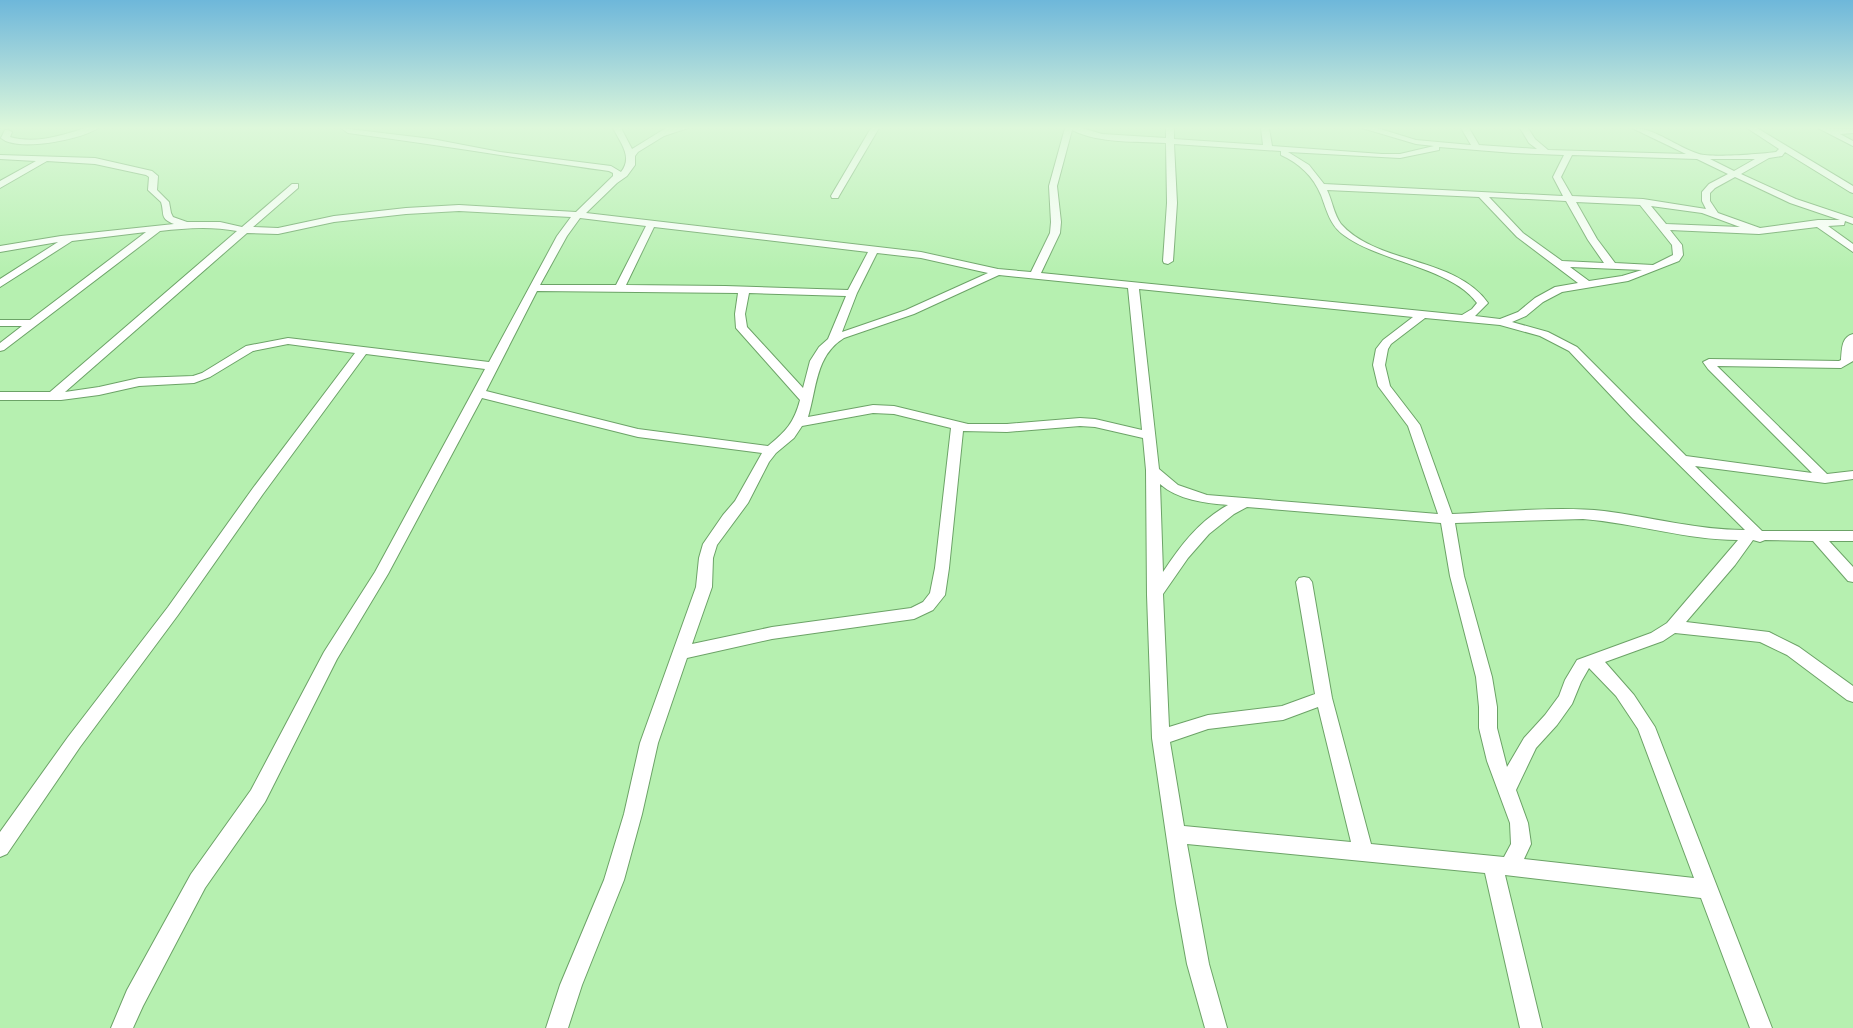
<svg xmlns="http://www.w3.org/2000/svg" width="1853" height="1028" viewBox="0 0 1853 1028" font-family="'Space Grotesk',sans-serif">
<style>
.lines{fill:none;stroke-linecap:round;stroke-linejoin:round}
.street-casing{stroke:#6ca367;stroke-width:2}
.street{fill:#fff;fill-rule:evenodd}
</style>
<rect width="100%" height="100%" fill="#b6f0b0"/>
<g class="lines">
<defs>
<path id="street" d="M85,128H98C81,140 17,152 1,138L5,130H8L12,132L10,137C34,144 61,136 85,128Z
M341,128L432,139L500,152L611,166L621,172C633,157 621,144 613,128H621L632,149L666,128H688L664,136L638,152L635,156V165L627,176L617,183L586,213L921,252L998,269L1031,272L1050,233L1051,222L1049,186L1065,128H1082L1102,134L1166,138V128H1174V139L1263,145L1261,128H1269L1272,146L1382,154H1400L1434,146L1416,144L1362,128H1377L1416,140L1471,145L1461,128H1469L1479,145L1537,149L1529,143L1520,128H1528L1535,139L1548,150L1686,154L1632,128C1656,128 1676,147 1699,154C1711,158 1762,154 1776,152L1779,149L1747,128H1757L1853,186V193L1850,192L1785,152L1782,156L1769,158L1741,174L1796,199L1853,218V224L1845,221L1844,225L1828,226L1853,244V252L1817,227L1759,234L1670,230L1682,245L1683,255L1679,261L1628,281L1562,292L1543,302L1526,316L1512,322L1548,332L1577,347L1686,456L1812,473L1708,369L1703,362L1709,359L1839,361L1841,360C1842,350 1841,337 1853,334V361L1841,368L1717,366L1827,474L1853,471V479L1825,483L1695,466L1762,531H1853V541H1829L1853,567V582L1848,581L1813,541L1765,540L1760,542L1753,540L1735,565L1686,622L1769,632L1799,647L1853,686V702L1847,700L1787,655L1760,642L1675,633L1663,641L1605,662L1634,695L1655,727L1772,1028H1750L1701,898L1505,875L1542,1028H1520L1485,873L1187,844L1209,964L1227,1028H1205L1187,964L1176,903L1152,738L1147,595L1146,470L1143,438L1095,427L1080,426L1007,432L963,431L949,568L945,595L933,610L914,619L772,639L687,658L658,743L642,814L624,880L582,985L568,1028H546L560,985L604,880L624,814L640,743L696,587L699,558L703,544L723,515L735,501L762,453L638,437L482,398L388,574L337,659L265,802L205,888L143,1006L133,1028H111L127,990L191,874L251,790L324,652L375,572L485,369L366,354L263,494L178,615L80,747L7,854L0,857V832L68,737L168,607L253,488L355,353L288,344L253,351L210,377L194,383L139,386L99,395L61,400H0V392H50L237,231C211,226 186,228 160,231L4,350L0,351V343L22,326H0V320H30L146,232L72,241L0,287V279L58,242L0,252V246L61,236L174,224C159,218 165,214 161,202L148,190L149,177L146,175L95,164L47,161L0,188V181L36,161L0,159V155L95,158L152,171L158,176L157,190L169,202L171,213L173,217L187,222H220L242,227L292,184H298V188L253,227L278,228L334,216L406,208L459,205L576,212L613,176V173L609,171C522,159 435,144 348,133ZM1072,130C1100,144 1136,141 1166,143L1167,203L1163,261L1164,263L1168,264L1173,261L1177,203L1174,144L1281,151V155C1299,163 1313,176 1321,195C1327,211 1330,226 1345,236C1381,262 1452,268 1477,303L1472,309L1462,315L1041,273L1060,233L1061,222L1057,186ZM1439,147L1514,153L1564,155L1553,177L1563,196L1324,184L1309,165L1288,152L1400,158L1439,150ZM1572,155L1697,159L1728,174L1709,184L1702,192V201L1706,209L1643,199L1572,196L1561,177ZM1710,159H1755L1734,171ZM1735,177L1790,203L1840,220H1818L1760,228L1718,213L1710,201V193L1715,188ZM1327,190L1479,197L1517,237L1578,283L1555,287L1535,298L1518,312L1500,319L1475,316L1488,303C1456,257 1376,264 1341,224C1334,215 1332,200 1327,190ZM1489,197L1566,201L1588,240L1604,263L1562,261L1523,233ZM1576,202L1640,205L1672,245L1673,255L1653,265L1615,263L1597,239ZM1651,206L1702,213L1740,227L1666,224ZM459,211L571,217L557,236L489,362L288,338L246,346L202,373L193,376L139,378L99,387L65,392L247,233L278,234L334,222L406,214ZM580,218L646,226L616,285H540L567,236ZM654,227L868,252L848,290L725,286L626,285ZM877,253L921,258L988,273L906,310L842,332L857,293ZM1570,267L1642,270L1622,276L1589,281ZM999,275L1128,288L1142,430L1095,419L1080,418L1007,424H968L894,406L873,405L808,417C817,388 815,356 844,338L914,314ZM1139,289L1413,317L1383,340L1376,349L1373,365L1378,386L1408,426L1438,514L1207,495L1178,485L1159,469ZM537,291L738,293L735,314L736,328L800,400C794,423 786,431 768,446L638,429L486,391ZM749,293L846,296L828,339L819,347L810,361L803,388L747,327L745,314ZM1425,318L1500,325L1540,336L1569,351L1633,419L1745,530C1697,530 1651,517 1604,511C1557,506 1500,512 1452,514L1420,425L1390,386L1385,365L1388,349L1391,344ZM873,413L894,414L951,428L935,568L930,593L923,602L911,608L772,627L692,644L712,587L713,558L717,545L748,503L769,462L776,453L794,438L802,426ZM1160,484C1178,500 1205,503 1228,505C1200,520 1180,546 1163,572ZM1247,507L1441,523L1450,576L1476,677L1479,707V728L1487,761L1510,823L1511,844L1504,857L1371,844L1332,698L1312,582L1309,578L1304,577L1299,578L1296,582L1315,694L1282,706L1208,715L1169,727L1163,594L1188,558L1209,534L1234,514ZM1583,519C1635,523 1686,540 1738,540L1667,623L1651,633L1577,660L1565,680L1559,696L1545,715L1524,738L1507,767L1497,728V707L1492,677L1464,576L1455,523ZM1589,668L1616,696L1638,729L1694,878L1524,859L1531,844L1528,823L1516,790L1536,748L1557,725L1572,704L1581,682ZM1318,707L1351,842L1184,826L1170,742L1208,729L1283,720Z
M871,128H879L839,196L838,198H832L831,196Z
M1818,128L1853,129V133L1840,134L1853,141V146Z"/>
</defs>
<!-- street casing -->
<use href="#street" class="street-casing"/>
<!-- street -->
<use href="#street" class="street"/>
</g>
<!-- sky -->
<linearGradient id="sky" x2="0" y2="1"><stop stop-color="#6eb7da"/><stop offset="0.47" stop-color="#def8db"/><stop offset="1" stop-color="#def8db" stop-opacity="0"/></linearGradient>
<rect width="1853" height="272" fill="url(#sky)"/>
</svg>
